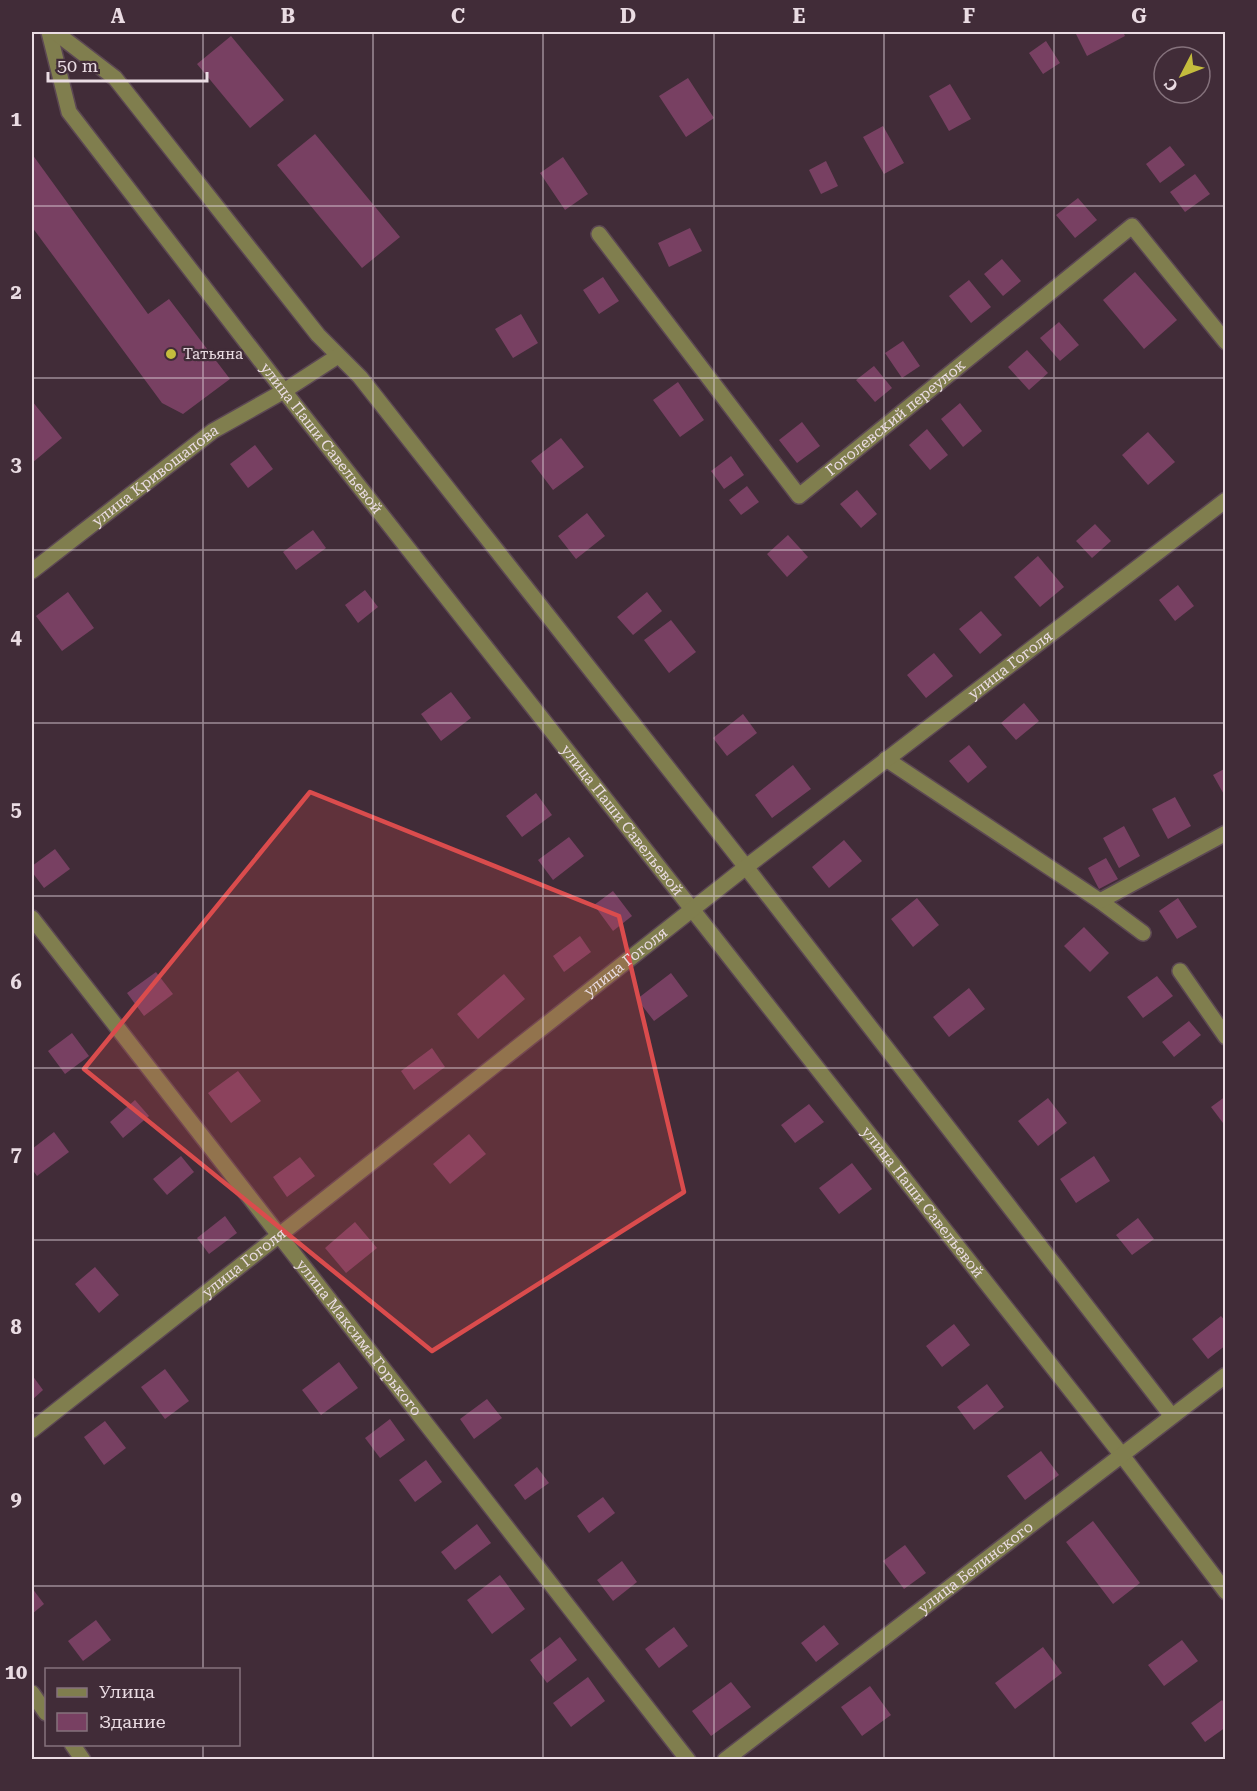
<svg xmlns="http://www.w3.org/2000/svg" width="1257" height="1791" viewBox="0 0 1257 1791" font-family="'Roboto Serif',serif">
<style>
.building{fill:#784062}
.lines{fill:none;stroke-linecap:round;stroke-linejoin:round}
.minor-casing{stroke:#5c4853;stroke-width:18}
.minor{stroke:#807e4e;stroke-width:15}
.marked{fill:#da4c4d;fill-opacity:0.2;stroke:#da4c4d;stroke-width:4.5;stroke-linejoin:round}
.grid{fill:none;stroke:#eadce3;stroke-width:1.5;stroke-opacity:0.55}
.poi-dot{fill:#c4bc3d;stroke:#412c38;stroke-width:2}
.labels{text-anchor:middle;stroke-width:4.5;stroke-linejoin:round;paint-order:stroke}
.poi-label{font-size:15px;fill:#eadce3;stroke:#412c38;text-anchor:start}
.street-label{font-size:15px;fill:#eadce3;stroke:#412c38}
.neatline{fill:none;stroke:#eadce3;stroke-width:2}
.grid-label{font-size:20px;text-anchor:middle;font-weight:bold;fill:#eadce3}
</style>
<rect width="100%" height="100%" fill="#412c38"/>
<!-- building -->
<path class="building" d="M1075,32H1123L1125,36L1087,56Z
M231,36L284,100L250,128L197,64Z
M1046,41L1060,63L1043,74L1029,53Z
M688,78L714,118L686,137L659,96Z
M950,84L971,119L949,131L929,96Z
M883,126L904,163L884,174L863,137Z
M315,134L400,237L362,268L277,165Z
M1170,146L1185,165L1160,183L1146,164Z
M32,154L148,314L169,299L230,379L183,414L162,403L32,227Z
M563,157L588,194L565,210L540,173Z
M826,161L838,186L821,194L809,170Z
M1195,174L1210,194L1185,212L1170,192Z
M1078,198L1097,220L1075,238L1056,215Z
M690,228L702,251L669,267L658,243Z
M1002,259L1021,281L1003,296L984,274Z
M1135,272L1177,320L1144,349L1103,300Z
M603,277L619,301L599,314L583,290Z
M969,280L991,307L971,323L949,296Z
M521,314L538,343L513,358L495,329Z
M1059,322L1079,345L1060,361L1040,338Z
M903,341L920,366L902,378L885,353Z
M1027,350L1048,373L1029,390L1008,367Z
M874,366L892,388L875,402L856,380Z
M678,382L704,420L680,437L653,400Z
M32,401L62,438L32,463Z
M960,403L982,431L963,447L941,419Z
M802,422L820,446L797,463L779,440Z
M927,429L948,455L930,470L909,445Z
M1148,432L1175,462L1148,485L1122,455Z
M561,438L584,467L553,490L531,461Z
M255,445L273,469L248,488L230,464Z
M731,456L744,475L724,489L711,471Z
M747,486L759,502L741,515L729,500Z
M857,490L877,514L861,528L840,504Z
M587,513L605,536L576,559L558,536Z
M1095,524L1111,541L1092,558L1076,541Z
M313,530L326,548L296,570L283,552Z
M788,535L808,557L787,577L767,554Z
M1038,556L1064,587L1040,607L1014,577Z
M1178,585L1194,606L1175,621L1159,600Z
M365,590L378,607L358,623L345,605Z
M68,592L94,628L62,651L36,616Z
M647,592L662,611L633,635L617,617Z
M981,611L1002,635L980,654L959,629Z
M671,620L696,652L669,673L644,640Z
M934,653L953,676L926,698L907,675Z
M451,692L471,718L441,741L421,714Z
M1024,703L1039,721L1016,740L1001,723Z
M743,714L757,733L727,756L713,738Z
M969,745L987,767L968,783L949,761Z
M793,765L811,789L772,818L755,795Z
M1226,768V798L1213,775Z
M536,793L552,815L522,837L506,816Z
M1175,797L1191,826L1168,839L1152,809Z
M1124,826L1140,856L1119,868L1103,838Z
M569,837L584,856L553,880L538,860Z
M844,840L862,861L829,888L812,867Z
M55,849L70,869L44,888L32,872V866Z
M1106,858L1118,879L1099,889L1088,868Z
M613,891L632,916L613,931L594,905Z
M917,898L939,925L913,947L891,919Z
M1178,898L1197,927L1177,939L1159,911Z
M1084,927L1109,953L1090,972L1064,946Z
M580,936L591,952L564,972L553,956Z
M156,972L173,994L144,1016L127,993Z
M671,973L688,996L654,1021L637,999Z
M504,974L525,999L478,1039L457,1014Z
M1157,976L1173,996L1143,1018L1127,997Z
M969,988L985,1009L949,1037L933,1017Z
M1189,1021L1201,1035L1174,1057L1162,1042Z
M72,1033L89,1056L65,1074L48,1051Z
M432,1048L445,1067L414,1090L401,1071Z
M238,1071L261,1101L231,1123L208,1093Z
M1226,1096V1127L1211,1107Z
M1048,1098L1067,1123L1038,1146L1018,1121Z
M135,1100L149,1116L123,1138L110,1122Z
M809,1104L824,1122L795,1143L781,1125Z
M54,1132L69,1152L37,1176L32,1169V1149Z
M469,1134L486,1154L450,1184L433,1164Z
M181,1156L194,1172L167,1195L153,1179Z
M1094,1156L1110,1181L1076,1203L1060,1179Z
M300,1157L315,1176L287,1197L273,1177Z
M852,1163L872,1189L839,1214L819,1188Z
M225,1216L237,1233L209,1254L197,1238Z
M1138,1218L1154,1239L1132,1255L1116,1235Z
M355,1222L377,1248L346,1273L325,1248Z
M95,1267L119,1295L99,1313L75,1284Z
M1221,1316L1226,1322V1345L1208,1359L1192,1339Z
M954,1324L970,1345L942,1367L926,1346Z
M339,1362L358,1388L321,1415L302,1390Z
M165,1369L189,1401L165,1419L141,1387Z
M32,1375L43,1390L32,1400Z
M987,1384L1004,1407L974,1430L957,1407Z
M487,1399L502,1418L474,1439L460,1419Z
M390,1419L405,1440L380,1458L365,1438Z
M105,1421L126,1448L104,1465L84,1437Z
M1041,1451L1059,1475L1025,1500L1007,1476Z
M426,1460L442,1482L415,1502L399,1480Z
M537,1467L549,1483L525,1500L514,1485Z
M603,1497L615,1513L589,1533L577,1516Z
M1093,1521L1140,1583L1113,1604L1066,1542Z
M477,1524L491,1543L455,1570L441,1552Z
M905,1545L926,1573L904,1589L883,1561Z
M622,1561L637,1582L613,1601L597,1580Z
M500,1575L525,1609L492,1634L467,1600Z
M32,1588L44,1604L32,1614Z
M96,1620L111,1640L83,1661L68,1641Z
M824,1625L839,1644L816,1662L801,1643Z
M674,1627L688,1646L659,1668L645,1649Z
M560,1637L577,1660L547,1683L530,1660Z
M1182,1640L1198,1661L1164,1686L1148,1665Z
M1043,1647L1062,1673L1015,1709L995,1683Z
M588,1677L605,1701L571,1727L553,1703Z
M731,1682L751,1707L711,1736L692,1711Z
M870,1686L891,1715L862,1736L841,1707Z
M1222,1700L1226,1705V1727L1205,1742L1191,1723Z"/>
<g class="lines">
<defs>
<g id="minor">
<path id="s1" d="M49,32L69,112L284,391L1121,1454L1226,1592"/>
<path d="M55,32L115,78L318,335L360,377L746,867L1171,1415"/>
<path id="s2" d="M599,234L799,496L1132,226L1226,342"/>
<path id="s3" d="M32,571L213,431L284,391L338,356"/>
<path d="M886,759L1100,901L1143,933"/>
<path d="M1100,901L1226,833"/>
<path id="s4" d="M32,918L688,1760"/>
<path d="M1180,971L1226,1037"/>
<path id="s5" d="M32,1430L746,867L1226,500"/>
<path d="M32,1693L46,1713"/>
<path d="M72,1744L83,1760"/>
<path id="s6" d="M725,1760L1226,1375"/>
</g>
</defs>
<!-- minor casing -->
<use href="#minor" class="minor-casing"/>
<!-- minor -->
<use href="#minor" class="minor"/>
</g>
<!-- marked area -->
<path class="marked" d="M310,792L619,916L684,1192L432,1351L84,1069Z"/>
<!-- grid -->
<path class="grid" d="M203,32V1670M373,32V1760M543,32V1760M714,32V1760M884,32V1760M1054,32V1760M32,206H1226M32,378H1226M32,550H1226M32,723H1226M32,896H1226M32,1068H1226M32,1240H1226M32,1413H1226M32,1586H1226M203,1744V1760"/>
<!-- markers -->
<circle class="poi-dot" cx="171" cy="354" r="6"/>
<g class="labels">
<!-- poi labels -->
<g class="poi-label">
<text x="183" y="359">Татьяна</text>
</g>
<!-- street labels -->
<g class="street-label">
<text dy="5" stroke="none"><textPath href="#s2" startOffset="454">Гоголевский переулок</textPath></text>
<text dy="5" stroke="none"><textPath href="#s1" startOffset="495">улица Паши Савельевой</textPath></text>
<text dy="5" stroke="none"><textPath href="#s3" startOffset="156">улица Кривощапова</textPath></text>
<text dy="5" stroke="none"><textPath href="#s5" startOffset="1242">улица Гоголя</textPath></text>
<text dy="5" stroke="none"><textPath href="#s1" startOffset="981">улица Паши Савельевой</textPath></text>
<text dy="5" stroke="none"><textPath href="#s5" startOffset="756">улица Гоголя</textPath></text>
<text dy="5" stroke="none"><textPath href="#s1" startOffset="1467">улица Паши Савельевой</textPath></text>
<text dy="5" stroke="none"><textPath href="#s5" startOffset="270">улица Гоголя</textPath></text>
<text dy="5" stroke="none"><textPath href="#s4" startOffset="532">улица Максима Горького</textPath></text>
<text dy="5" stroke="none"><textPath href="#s6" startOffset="316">улица Белинского</textPath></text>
</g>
</g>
<!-- border -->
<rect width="1257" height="1791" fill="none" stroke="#412c38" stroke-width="66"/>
<!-- legend -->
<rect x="45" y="1668" width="195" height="78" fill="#412c38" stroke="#85727c" stroke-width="1.5"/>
<rect x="57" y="1688" width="30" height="9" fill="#807e4e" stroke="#85727c" stroke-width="1.5"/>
<text x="99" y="1698" font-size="18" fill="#eadce3">Улица</text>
<rect x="57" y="1713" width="30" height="18" fill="#784062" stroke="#85727c" stroke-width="1.5"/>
<text x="99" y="1728" font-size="18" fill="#eadce3">Здание</text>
<!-- north arrow -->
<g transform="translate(1182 75) rotate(228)"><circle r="28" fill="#412c38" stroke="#85727c" stroke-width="1.5"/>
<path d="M0-4.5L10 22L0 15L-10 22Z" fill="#c4bc3d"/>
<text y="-9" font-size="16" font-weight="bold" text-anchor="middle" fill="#eadce3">С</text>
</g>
<!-- scale -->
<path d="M48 72v9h159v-9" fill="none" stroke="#eadce3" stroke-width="3"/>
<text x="57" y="72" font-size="18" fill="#eadce3" stroke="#412c38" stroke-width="4.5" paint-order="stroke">50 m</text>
<rect x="33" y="33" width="1191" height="1725" class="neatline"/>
<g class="grid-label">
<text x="118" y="23">A</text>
<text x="288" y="23">B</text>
<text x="458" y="23">C</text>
<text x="628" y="23">D</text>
<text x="799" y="23">E</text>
<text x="969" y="23">F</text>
<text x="1139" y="23">G</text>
<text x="16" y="126">1</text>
<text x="16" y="299">2</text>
<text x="16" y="471">3</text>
<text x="16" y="644">4</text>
<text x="16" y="816">5</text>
<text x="16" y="989">6</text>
<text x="16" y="1161">7</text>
<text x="16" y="1334">8</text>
<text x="16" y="1506">9</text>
<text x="16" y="1679">10</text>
</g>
</svg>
